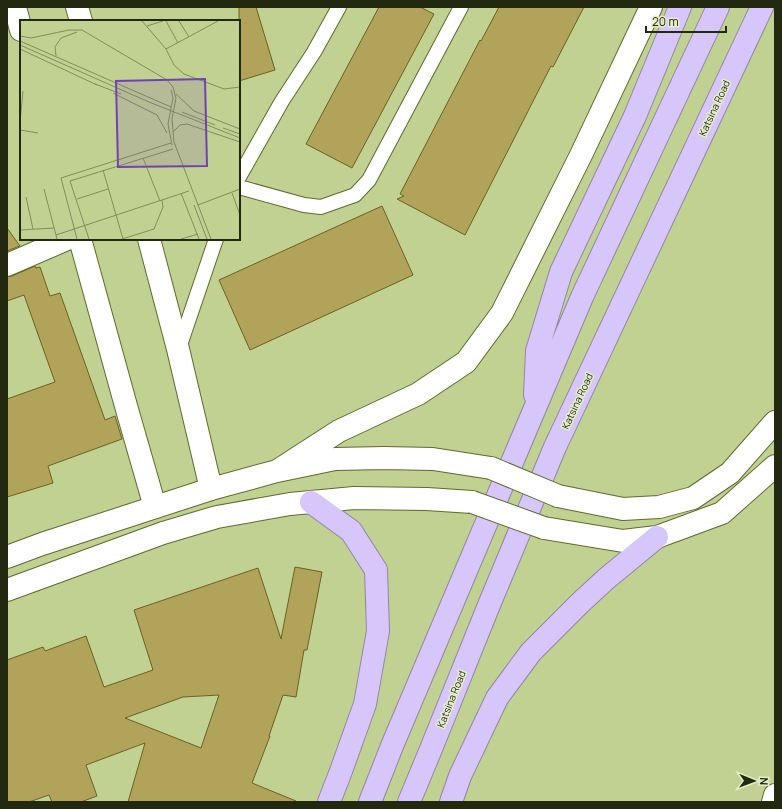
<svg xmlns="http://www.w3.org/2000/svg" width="782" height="809" viewBox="0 0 782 809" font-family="Manrope,sans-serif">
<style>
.building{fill:#b1a45a;stroke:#6c611f;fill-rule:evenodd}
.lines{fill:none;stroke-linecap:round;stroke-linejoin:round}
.service-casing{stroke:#5e6b2f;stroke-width:16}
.minor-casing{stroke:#5e6b2f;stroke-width:24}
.secondary-casing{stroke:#5e6b2f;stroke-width:24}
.trunk-casing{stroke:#9286a7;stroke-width:24}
.service{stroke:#fff;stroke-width:14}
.minor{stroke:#fff;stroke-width:22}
.secondary{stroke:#fff;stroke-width:22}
.trunk{stroke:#d7c6fa;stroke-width:22}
.secondary-bridge-casing{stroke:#5e6b2f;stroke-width:24;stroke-linecap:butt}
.secondary-bridge{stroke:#fff;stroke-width:22}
.labels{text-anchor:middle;stroke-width:3;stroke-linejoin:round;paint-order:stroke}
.street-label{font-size:10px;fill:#232910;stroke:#e5edcd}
.inset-road{fill:none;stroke:#828e5d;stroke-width:1}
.view{fill:#7340b7;fill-opacity:0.15;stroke:#7340b7;stroke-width:2}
.inset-edge{fill:none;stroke:#232910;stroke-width:2}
</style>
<rect width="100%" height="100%" fill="#c1d191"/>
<!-- building -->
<path class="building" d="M239,7H256L275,70L239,81Z
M379,7H420L434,14L352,168L306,144Z
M499,7H584L553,67L551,66L465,235L397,199L404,196L400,194L480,40L481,41Z
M382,206L413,275L250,350L219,280Z
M7,228L20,246L7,251Z
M35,266L36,268L40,267L50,296L60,293L105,420L115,416L122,439L48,466L53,483L7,497V399L55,382L24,295L7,301V277L12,276Z
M295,567L322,572L307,650H304L296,697L283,695L269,736H270L252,783L296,801V802H128L145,743L86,765L97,796L81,802H52L49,795L29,802H7V660L43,647L45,651L86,636L104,687L153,670L134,610L258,568L281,639ZM219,695L201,748L125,718L183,697Z"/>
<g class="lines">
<defs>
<path id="service" d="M239,177L282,101L314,52L339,7
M239,187L304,205L321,207L335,202L355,195L369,180L461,7
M179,348L216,239"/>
<path id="minor" d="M15,7L21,30
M77,7L81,21
M80,239L126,406L155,507
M149,239L178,349L211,489
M7,265L67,239
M773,802L775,795"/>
<path id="secondary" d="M277,471L339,431L418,394L466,362L502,313L581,155L651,7
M558,496L623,509L659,507L693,498L730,473L775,422
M544,528L623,541L657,537L722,513L775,466
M7,557L42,544L211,489L277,471L335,459L384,458L433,459L491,468
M7,590L163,533L217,517L290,504L354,498L427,499L472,502"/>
<path id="trunk" d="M535,395L537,351L561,272L635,116L680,7
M311,502L351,531L376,570L378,631L365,704L341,771L329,802
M370,802L392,746L582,297L718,7
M409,802L431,749L489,605L555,447L762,7
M451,802L460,776L497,698L531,652L580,603L606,579L657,537"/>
</defs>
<!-- service casing -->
<use href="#service" class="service-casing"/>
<!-- minor casing -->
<use href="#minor" class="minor-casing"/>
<!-- secondary casing -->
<use href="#secondary" class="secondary-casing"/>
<!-- trunk casing -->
<use href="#trunk" class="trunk-casing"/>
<!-- service -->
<use href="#service" class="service"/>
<!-- minor -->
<use href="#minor" class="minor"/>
<!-- secondary -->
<use href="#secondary" class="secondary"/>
<!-- trunk -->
<use href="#trunk" class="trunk"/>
<defs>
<path id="secondary-bridge" d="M491,468L558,496
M472,502L544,528"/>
</defs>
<!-- secondary-bridge casing -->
<use href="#secondary-bridge" class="secondary-bridge-casing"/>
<!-- secondary-bridge -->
<use href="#secondary-bridge" class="secondary-bridge"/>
</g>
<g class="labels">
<!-- street labels -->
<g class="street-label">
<text transform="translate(714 108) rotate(-65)" y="4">Katsina Road</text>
<text transform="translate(577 401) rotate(-65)" y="4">Katsina Road</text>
<text transform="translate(451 699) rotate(-68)" y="4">Katsina Road</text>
</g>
</g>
<!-- overview -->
<g transform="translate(20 20)">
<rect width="220" height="220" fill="#c1d191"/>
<path class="inset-road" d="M122,1L146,29L154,45L164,54L204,69L220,67M146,1L158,23M159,1L169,17M127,6L143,1M0,16L11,18L49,10H62L147,60L153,67L156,78L152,99L154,122L191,219M0,21L151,87M0,25L129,82L220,118M0,29L77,65M146,29L198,1M36,36L35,27L41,18L57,12M75,64L101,74M151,70L153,78L148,104L152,125M93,73L137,95L147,113M156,74L174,91L220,109M162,92L195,105M0,102L3,71M203,108L220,114M0,110L18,113M153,112L160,105L167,104L220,122M123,138L140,181M83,150L103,219M24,169L37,219M161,173L179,219M212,173L220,195M6,177L13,209M57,179L88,169M174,185L187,219M178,185L220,169M0,210L34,208M36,215L169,171M57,219L41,158L151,123M69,219L50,161L153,129M102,219L134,209L143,187L142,180M161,219L178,214"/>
<path class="view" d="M185,59L187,146L98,147L96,61Z"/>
<rect width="220" height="220" class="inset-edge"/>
</g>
<!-- border -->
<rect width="782" height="809" fill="none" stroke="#232910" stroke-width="16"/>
<!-- north arrow -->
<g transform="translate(754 781) rotate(91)" stroke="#e5edcd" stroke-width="3" paint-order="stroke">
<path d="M0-3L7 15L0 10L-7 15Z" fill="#232910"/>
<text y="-6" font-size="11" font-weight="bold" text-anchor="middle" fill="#232910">N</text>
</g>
<!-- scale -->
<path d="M646 26v6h80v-6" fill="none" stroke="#232910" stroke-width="2"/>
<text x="652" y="26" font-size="12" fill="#232910" stroke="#e5edcd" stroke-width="3" paint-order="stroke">20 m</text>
</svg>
